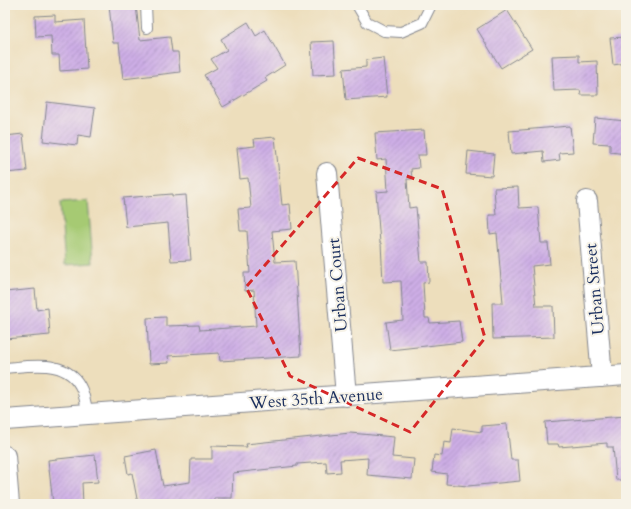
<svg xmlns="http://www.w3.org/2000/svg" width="631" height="509" viewBox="0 0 631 509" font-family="Cardo,serif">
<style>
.green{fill:#a6ca73;stroke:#607c68}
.building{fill:url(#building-hatch)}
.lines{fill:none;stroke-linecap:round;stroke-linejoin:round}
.lane-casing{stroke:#84868d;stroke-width:12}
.street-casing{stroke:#84868d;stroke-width:22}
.lane{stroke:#fff;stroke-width:10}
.street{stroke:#fff;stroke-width:20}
.marked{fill:none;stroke:#d62828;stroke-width:3;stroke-dasharray:8 5;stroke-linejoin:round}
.labels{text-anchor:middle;stroke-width:4;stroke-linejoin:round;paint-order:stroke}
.street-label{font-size:17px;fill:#1b2f5e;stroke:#f7f3e8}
</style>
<defs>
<pattern id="building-hatch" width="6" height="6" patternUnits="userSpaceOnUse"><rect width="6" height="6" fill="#ceaee6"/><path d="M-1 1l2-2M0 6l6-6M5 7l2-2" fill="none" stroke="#a68ebe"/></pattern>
</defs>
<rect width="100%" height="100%" fill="#f7f3e8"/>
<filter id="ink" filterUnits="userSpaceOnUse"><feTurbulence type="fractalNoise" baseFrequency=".025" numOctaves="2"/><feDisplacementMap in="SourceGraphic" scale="8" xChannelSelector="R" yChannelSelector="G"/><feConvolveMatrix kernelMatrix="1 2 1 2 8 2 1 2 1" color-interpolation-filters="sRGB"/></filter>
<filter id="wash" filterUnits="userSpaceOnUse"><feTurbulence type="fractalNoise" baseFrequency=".012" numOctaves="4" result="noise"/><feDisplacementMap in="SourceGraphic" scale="16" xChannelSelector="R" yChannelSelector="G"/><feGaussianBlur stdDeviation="0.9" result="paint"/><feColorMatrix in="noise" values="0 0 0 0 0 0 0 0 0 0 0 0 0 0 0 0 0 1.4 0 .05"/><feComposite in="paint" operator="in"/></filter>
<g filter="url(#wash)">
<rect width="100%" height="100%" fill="#eddebc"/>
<!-- green -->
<path class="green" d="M88,201L93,263L65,265L60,203Z"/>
<g id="blocks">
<!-- building -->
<path class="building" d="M109,5H136L140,40L170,37L172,52H178L180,72L123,79L119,43H113Z
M507,10L532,49L501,68L477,29Z
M55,15V22L84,20L87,69L60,71L59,55H52L51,36L36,37L35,16Z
M248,22L256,36L265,30L285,65L265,78L267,81L223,107L204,75L217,68L211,59L227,50L221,39Z
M626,37V63L613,65L610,38Z
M334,41L336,74L313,75L311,42Z
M579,55V62L597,61L598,95H581L580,90L554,91L552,56Z
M383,58L387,97L346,100L343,69L366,67V60Z
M47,102L95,108L91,137L78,135L77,145L43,141Z
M595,118L626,121V154L610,152V144L593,143Z
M570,126L573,152L559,153L560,160L544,162L543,151L511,154L509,131Z
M424,130L426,155H418L419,168L411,169L412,179H407L409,208L416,207L421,262H428L429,282L423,283L425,318H429L430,323L459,321L462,342L390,350L386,322L403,320L401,281L383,282L381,243H380L376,192L388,191L386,159L377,160L375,133Z
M23,134L27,171L5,173V136Z
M275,137L282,205L290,204L292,229L272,231L275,262L295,261L301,356L220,361L219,353L168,356L169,363L149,364L147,318L166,317V326L199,325L200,330L256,326L254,290L245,291L244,273H250L247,231H240L238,209L251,208L248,178L240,179L237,148L255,146L254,139Z
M468,151L494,154L492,176L466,174Z
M518,187L519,208L538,207L541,243H548L550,264L532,266L536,306H553L554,337L493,339L492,303H503L497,233L490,234L489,215H496L494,188Z
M172,194V196L186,195L191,260L171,261L168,223L126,227L123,198Z
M35,289L37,310L48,308L50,335L5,339V292Z
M626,416V480H616L613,447H607V443L559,447L558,444H547L545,422Z
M507,424L511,460H518L520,481L468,486L446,484L447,474L432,472L434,455L442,456L444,442L451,443L453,428L482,432V426Z
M350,433L394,437L392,457L414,459L412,479L367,475L368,458L340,460L341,472L327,473L326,462L297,464V466L233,473L232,498H214V504H138L132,473L128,474L125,456L156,450L163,486L190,482L191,459H212V446L247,447L246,444Z
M95,455L98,482L82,483L83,504H53L48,460Z"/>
</g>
</g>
<g filter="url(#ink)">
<use href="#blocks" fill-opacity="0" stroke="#84868d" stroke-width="1"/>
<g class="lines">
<defs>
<path id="lane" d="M146,5L147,28
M357,5L367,22L384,31L401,32L422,23L431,5
M5,368C32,366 69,358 82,390C85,398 86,406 88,414"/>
<path id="street" d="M327,173L346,396
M587,201L602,377
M5,420L626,375
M5,456L9,504"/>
</defs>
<!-- lane casing -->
<use href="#lane" class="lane-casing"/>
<!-- street casing -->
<use href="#street" class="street-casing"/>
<!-- lane -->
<use href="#lane" class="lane"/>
<!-- street -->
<use href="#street" class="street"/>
</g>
</g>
<!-- marked area -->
<path class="marked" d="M358,158L442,189L485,338L410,432L290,376L246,287Z"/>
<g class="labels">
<!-- street labels -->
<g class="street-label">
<text transform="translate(337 285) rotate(-95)" y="6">Urban Court</text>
<text transform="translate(594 289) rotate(-95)" y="6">Urban Street</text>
<text transform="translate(316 398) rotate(-4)" y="6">West 35th Avenue</text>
</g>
</g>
<!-- margin -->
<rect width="631" height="509" fill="none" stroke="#f7f3e8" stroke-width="20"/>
</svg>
